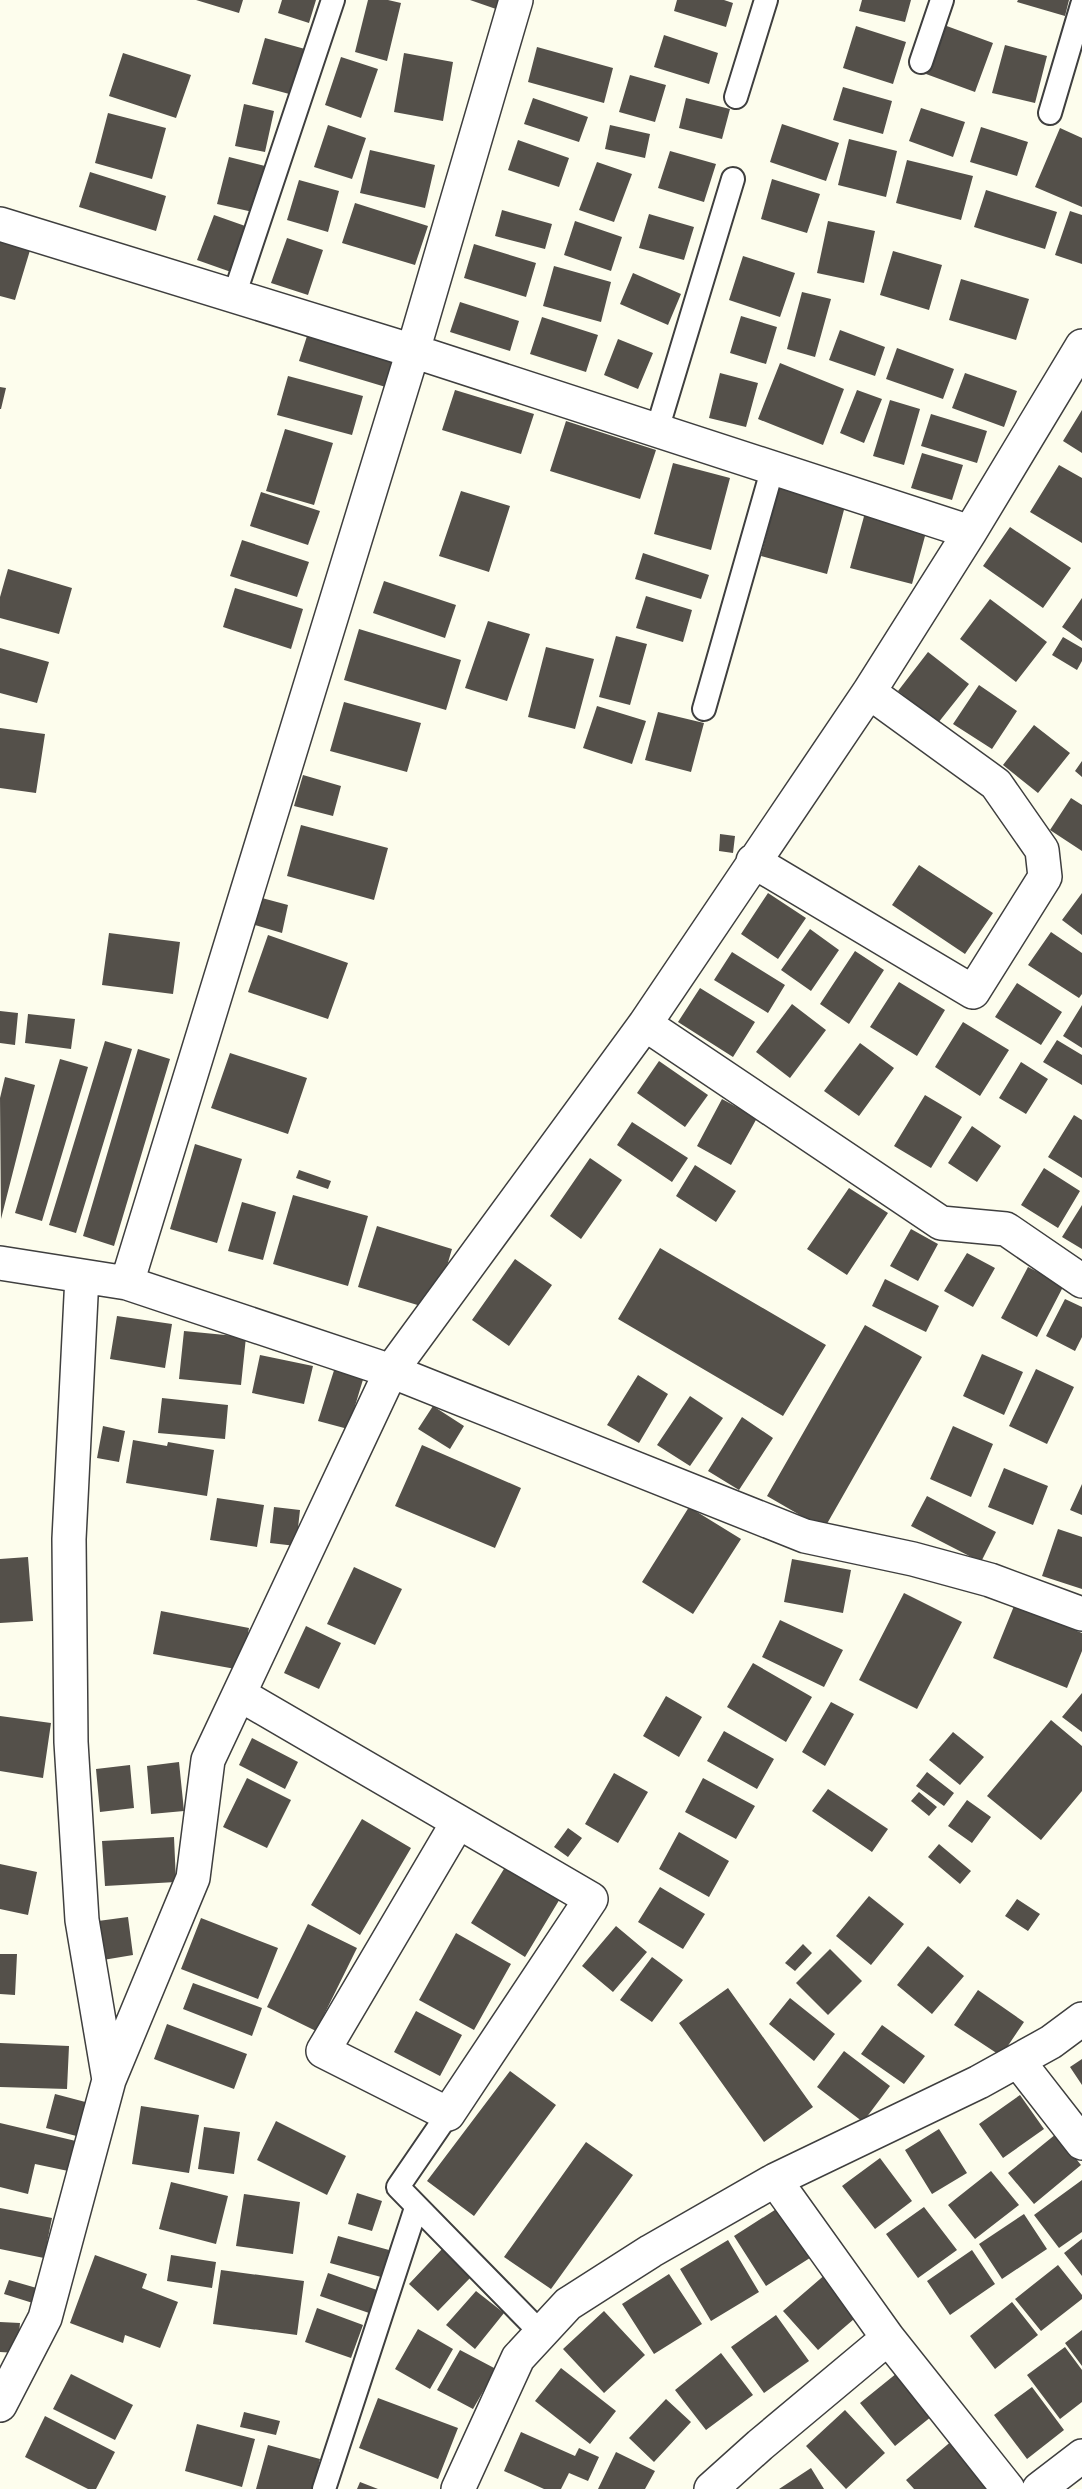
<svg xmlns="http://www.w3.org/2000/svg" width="1082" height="2489" viewBox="0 0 1082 2489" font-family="'Playfair Display',serif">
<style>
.building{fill:#54504a}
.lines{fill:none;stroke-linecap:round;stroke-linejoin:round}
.service-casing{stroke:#3f3f3f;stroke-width:26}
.minor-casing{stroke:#3f3f3f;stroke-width:36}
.service{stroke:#fff;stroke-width:22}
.minor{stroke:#fff;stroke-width:33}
</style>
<rect width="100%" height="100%" fill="#fdfded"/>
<!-- building -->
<path class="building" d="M196,0H243L239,13Z
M282,0H316L309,23L278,13Z
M368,0H388L401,3L387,61L355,52Z
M470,0H499L496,9Z
M677,0H724L733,3L726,27L674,11Z
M862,0H911L905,22L859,11Z
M1018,0H1069L1065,16L1017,2Z
M944,25L993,43L975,92L926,74Z
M856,26L906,42L893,84L843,68Z
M664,35L718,53L709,84L654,67Z
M265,38L305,49L293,95L252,84Z
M1005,45L1047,56L1035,103L992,93Z
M537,47L613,68L604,103L528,82Z
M123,53L191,75L176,118L109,96Z
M404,53L453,62L443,121L394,112Z
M341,57L378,69L361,118L325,105Z
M630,75L666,85L655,122L619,112Z
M843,87L892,101L883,134L833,120Z
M533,98L588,117L579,142L524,124Z
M686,98L730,109L722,139L679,128Z
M244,104L274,111L265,152L235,146Z
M921,108L965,122L953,157L909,141Z
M108,113L166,128L152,179L95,163Z
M782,124L839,143L826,181L770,162Z
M328,125L366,138L352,179L314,167Z
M610,125L650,134L645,158L605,149Z
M981,127L1028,142L1017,176L970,162Z
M1060,128L1082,138V207L1035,187Z
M849,139L897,151L886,197L838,185Z
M518,140L569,158L559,187L508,170Z
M370,150L435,165L425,208L360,193Z
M670,151L716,164L704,202L658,188Z
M229,157L265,166L253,212L217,204Z
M907,160L973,176L961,220L896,203Z
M597,162L632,174L614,222L579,210Z
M90,172L166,196L156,231L79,207Z
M772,179L820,194L807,233L761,219Z
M299,180L339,191L328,232L287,220Z
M986,190L1057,212L1045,249L974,227Z
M355,203L428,226L415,265L342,243Z
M502,210L552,224L545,249L495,236Z
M1070,211L1082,215V264L1055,255Z
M649,214L694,227L684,260L639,248Z
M214,215L248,227L231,272L197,260Z
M575,221L622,237L611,271L564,255Z
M828,221L875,231L864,283L817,273Z
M287,238L323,250L308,295L271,283Z
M0,239L31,247L15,300L0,296Z
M474,244L536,263L526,297L464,278Z
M893,251L942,265L929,310L880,295Z
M743,256L795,273L780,317L729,300Z
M554,266L611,282L601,322L543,306Z
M633,273L681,294L668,325L620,304Z
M961,279L1029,299L1016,340L949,320Z
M802,292L831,299L815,357L787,349Z
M460,302L519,321L510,351L450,332Z
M741,316L777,327L766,364L730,353Z
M542,317L598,335L586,372L530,354Z
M840,330L885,347L875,376L829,360Z
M307,336L397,363L389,388L299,361Z
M618,339L653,353L638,389L604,375Z
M897,348L954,369L943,399L886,379Z
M780,363L844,389L823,445L758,419Z
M720,373L758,383L746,427L709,418Z
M965,373L1017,391L1004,427L952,408Z
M288,376L363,396L352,435L277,415Z
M0,387L6,388L1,409H0Z
M455,390L534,414L521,454L442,430Z
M857,390L882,399L864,443L840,433Z
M890,400L920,409L904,465L873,456Z
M1082,410V453L1063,441Z
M931,414L987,431L977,463L921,446Z
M566,421L656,450L640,499L550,471Z
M285,429L333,443L314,505L266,491Z
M922,453L963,465L952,500L911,488Z
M673,463L730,478L711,550L654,534Z
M1059,465L1082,478V543L1030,512Z
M779,488L845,506L827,574L761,556Z
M461,491L510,506L489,572L439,556Z
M261,492L320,511L308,545L250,526Z
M866,509L928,525L912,584L850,568Z
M1010,527L1071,568L1043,608L983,566Z
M242,540L309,562L297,597L230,576Z
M643,553L709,575L701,599L635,579Z
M8,569L72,588L59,634L0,618V597Z
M384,581L456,605L445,638L373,613Z
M235,588L303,609L291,649L223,627Z
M646,596L692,610L683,642L636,628Z
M1082,598V641L1062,627Z
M990,599L1047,642L1016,682L960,639Z
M488,621L530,634L507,701L465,688Z
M359,629L461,660L446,710L344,680Z
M616,636L647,644L630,705L599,697Z
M1063,637L1082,648V661L1077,670L1052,655Z
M546,647L594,659L575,729L528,717Z
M0,648L49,662L37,703L0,693Z
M928,652L969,684L938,723L898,691Z
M979,685L1017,711L992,749L953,724Z
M344,702L421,723L407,772L330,751Z
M597,706L646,721L632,764L583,748Z
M658,712L704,723L691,772L645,760Z
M1034,725L1070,753L1038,793L1003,765Z
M0,728L45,734L36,793L0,788Z
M1082,761V777L1075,771Z
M303,775L341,786L333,816L294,806Z
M1071,798L1082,805V851L1050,830Z
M301,825L388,848L374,900L287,876Z
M720,834L735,836L733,853L719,851Z
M919,865L993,913L965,954L892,905Z
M768,893L806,918L778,959L741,934Z
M1082,893V935L1062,920Z
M262,898L288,905L282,933L255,925Z
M810,929L839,950L811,991L781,970Z
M1051,932L1082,953V994L1079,998L1028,965Z
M109,933L180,942L173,994L102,985Z
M268,935L348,963L328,1019L248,992Z
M855,951L884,970L849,1024L820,1004Z
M732,952L785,985L768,1013L714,980Z
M899,982L945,1010L917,1056L870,1027Z
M1017,983L1062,1012L1041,1045L995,1017Z
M700,988L755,1022L733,1057L678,1022Z
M792,1004L826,1030L790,1078L756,1052Z
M1082,1005V1048L1063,1036Z
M0,1011L18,1013L15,1045L0,1043Z
M28,1014L75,1019L71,1049L25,1043Z
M963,1022L1009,1050L980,1096L935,1067Z
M1057,1040L1082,1055V1085L1043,1062Z
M105,1041L132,1049L76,1233L49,1225Z
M860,1043L894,1068L859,1116L824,1091Z
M138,1049L170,1059L114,1246L83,1236Z
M230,1053L307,1078L288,1134L211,1108Z
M60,1059L88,1067L42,1221L15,1213Z
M659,1061L708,1095L685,1127L637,1093Z
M1021,1062L1048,1079L1026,1114L999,1098Z
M5,1077L35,1085L1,1219L0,1098Z
M925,1095L962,1117L931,1168L894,1146Z
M722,1099L757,1118L731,1165L697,1146Z
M1074,1115L1082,1120V1178L1048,1157Z
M632,1122L688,1158L672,1182L617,1145Z
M972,1126L1001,1146L977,1182L948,1163Z
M195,1144L242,1159L217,1243L170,1229Z
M590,1158L622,1180L581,1239L550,1216Z
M695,1165L736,1191L716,1222L676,1196Z
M1044,1168L1080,1191L1058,1228L1021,1205Z
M299,1170L331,1181L328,1189L296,1178Z
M849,1188L888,1213L847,1275L807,1249Z
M293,1195L368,1216L348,1286L273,1264Z
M242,1202L276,1212L263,1260L228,1251Z
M1082,1205V1249L1062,1237Z
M377,1226L452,1249L434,1310L358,1287Z
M911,1229L938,1244L918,1281L890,1266Z
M660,1248L826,1345L783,1416L618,1319Z
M967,1253L995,1268L973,1307L944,1291Z
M515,1259L552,1285L509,1346L472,1320Z
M1028,1267L1064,1285L1037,1337L1001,1318Z
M885,1279L939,1306L926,1332L872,1306Z
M1065,1299L1082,1307V1337L1075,1351L1046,1336Z
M117,1316L172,1324L165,1368L110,1359Z
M865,1325L922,1357L824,1529L767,1496Z
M184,1331L246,1337L241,1385L179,1379Z
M982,1354L1023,1372L1004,1415L963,1396Z
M260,1355L313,1366L304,1404L252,1393Z
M336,1364L365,1373L348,1429L318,1421Z
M1036,1369L1074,1387L1047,1444L1009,1426Z
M638,1375L668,1394L639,1443L607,1425Z
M690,1396L723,1418L690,1466L657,1445Z
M162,1398L228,1405L225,1439L158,1433Z
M433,1406L464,1426L450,1449L418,1429Z
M742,1417L773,1438L739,1490L708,1471Z
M103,1426L125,1431L119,1462L97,1458Z
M953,1426L993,1444L971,1497L930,1479Z
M133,1440L167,1446L168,1442L214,1450L207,1496L126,1483Z
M422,1445L521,1488L495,1548L395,1506Z
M1004,1468L1048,1486L1033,1525L988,1507Z
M1082,1484V1515L1070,1510Z
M927,1496L996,1532L981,1562L911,1526Z
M217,1498L264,1505L257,1547L210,1540Z
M274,1507L300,1510L296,1546L270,1543Z
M689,1507L741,1539L693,1614L642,1582Z
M1058,1529L1082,1537V1589L1042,1576Z
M28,1557L33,1621L0,1623V1559Z
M792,1559L851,1570L843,1613L784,1602Z
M354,1567L402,1589L375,1645L327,1624Z
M904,1593L962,1622L917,1709L859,1680Z
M1014,1606L1082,1633V1651L1067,1688L993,1658Z
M161,1611L249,1628L241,1670L153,1654Z
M780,1620L843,1650L824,1687L762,1657Z
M306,1626L341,1643L319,1689L284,1673Z
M753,1663L812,1697L786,1742L727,1707Z
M1082,1693V1732L1062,1717Z
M666,1696L702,1717L679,1757L643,1736Z
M831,1702L854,1714L825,1766L802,1752Z
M0,1716L51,1723L43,1778L0,1771Z
M1051,1720L1082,1746V1791L1041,1840L987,1796Z
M724,1731L774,1759L757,1789L707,1761Z
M953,1732L984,1757L960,1785L929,1760Z
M252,1738L298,1762L285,1789L239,1765Z
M179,1762L184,1811L151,1814L147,1766Z
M130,1765L134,1808L100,1812L96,1769Z
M927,1772L954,1793L944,1806L916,1786Z
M614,1773L648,1792L618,1843L585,1824Z
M247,1778L291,1800L267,1848L223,1827Z
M703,1778L755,1806L736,1839L685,1812Z
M828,1789L888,1829L872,1852L812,1811Z
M919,1792L937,1807L929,1816L911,1801Z
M967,1800L991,1817L972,1843L948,1826Z
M362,1819L411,1848L360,1935L311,1905Z
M568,1828L582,1838L568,1857L554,1847Z
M679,1832L729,1861L709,1897L659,1869Z
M174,1837L176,1882L105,1886L102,1841Z
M939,1844L971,1871L960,1884L928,1857Z
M510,1859L564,1892L525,1957L471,1923Z
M0,1864L37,1872L28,1915L0,1909Z
M660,1887L705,1914L683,1949L638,1922Z
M869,1896L904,1924L871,1965L836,1936Z
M1017,1899L1040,1914L1028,1931L1005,1916Z
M128,1917L133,1955L103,1960L98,1921Z
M201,1918L278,1948L258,1999L181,1969Z
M308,1924L357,1948L316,2031L267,2007Z
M616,1926L647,1952L613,1992L582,1966Z
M456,1933L511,1964L474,2030L419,2000Z
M803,1944L812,1953L795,1971L785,1963Z
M928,1946L964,1976L932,2014L897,1985Z
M830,1949L862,1981L828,2015L796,1983Z
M0,1954H17L15,1995L0,1994Z
M652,1957L683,1980L652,2022L620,2000Z
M193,1983L262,2008L252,2036L183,2009Z
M728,1988L813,2107L764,2142L679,2023Z
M978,1990L1024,2022L1001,2056L954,2025Z
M790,1998L835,2034L814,2061L769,2024Z
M416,2011L462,2035L440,2076L394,2052Z
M167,2024L247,2054L234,2089L154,2059Z
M882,2025L925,2056L904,2084L861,2054Z
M0,2043L69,2046L67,2089L0,2087Z
M844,2051L890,2086L863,2122L817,2087Z
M1082,2059V2085L1070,2067Z
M510,2071L556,2105L474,2216L427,2181Z
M55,2094L93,2104L84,2138L46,2128Z
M1020,2095L1044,2129L1003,2158L979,2124Z
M141,2106L199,2115L189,2173L132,2164Z
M276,2121L346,2156L327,2195L257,2160Z
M0,2123L80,2142L73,2172L35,2164L28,2194L0,2187Z
M204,2127L240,2132L234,2174L198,2169Z
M939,2129L967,2173L932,2194L905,2150Z
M1056,2134L1081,2165L1034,2204L1008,2173Z
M586,2142L633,2175L551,2289L504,2257Z
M880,2158L912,2201L875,2229L842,2186Z
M991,2171L1019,2205L975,2239L948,2205Z
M1082,2180V2232L1059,2248L1034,2215Z
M171,2182L228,2196L216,2244L159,2229Z
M357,2193L382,2201L372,2231L348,2224Z
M244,2194L300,2202L293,2254L236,2246Z
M781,2206L813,2256L766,2286L734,2236Z
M924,2207L957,2250L918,2278L886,2234Z
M0,2208L52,2218L44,2258L0,2249Z
M1024,2214L1047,2249L1002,2279L979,2244Z
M338,2236L389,2250L381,2277L330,2263Z
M1082,2239V2276L1064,2253Z
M728,2240L759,2292L711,2321L680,2269Z
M442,2249L471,2277L438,2311L409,2284Z
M972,2250L995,2284L950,2315L927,2281Z
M95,2255L147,2274L142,2288L178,2302L160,2348L125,2335L123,2343L70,2323Z
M171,2255L216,2262L212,2288L167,2281Z
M1058,2265L1082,2295V2299L1041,2331L1015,2299Z
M221,2270L304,2281L297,2335L213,2324Z
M328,2273L377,2290L369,2313L320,2296Z
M827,2273L861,2313L818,2350L783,2311Z
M669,2274L702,2324L654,2354L622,2304Z
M9,2280L40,2289L36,2304L4,2294Z
M476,2291L504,2313L475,2349L446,2325Z
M1012,2302L1038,2335L995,2369L970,2336Z
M317,2308L363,2325L351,2358L305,2342Z
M604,2311L645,2355L604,2393L563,2349Z
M776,2315L809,2361L764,2393L731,2347Z
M0,2322L20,2323L17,2353L0,2352Z
M418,2329L453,2349L430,2389L395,2369Z
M1082,2330V2366L1065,2343Z
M1065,2347L1082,2370V2402L1060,2419L1027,2375Z
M460,2350L496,2369L473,2409L437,2390Z
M721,2353L753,2395L706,2430L675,2390Z
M561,2368L616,2411L590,2444L535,2401Z
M902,2369L937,2412L895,2446L860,2403Z
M71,2374L133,2405L115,2440L53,2409Z
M1032,2387L1064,2430L1027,2459L994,2415Z
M378,2398L458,2428L438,2479L359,2448Z
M666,2399L691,2422L654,2462L629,2438Z
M845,2410L885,2453L846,2489L806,2446Z
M244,2412L280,2421L276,2435L240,2427Z
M45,2416L115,2452L96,2489H88L25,2457Z
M197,2424L255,2439L242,2487L185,2471Z
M521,2432L575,2456L579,2448L599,2457L588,2481L569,2473L561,2489H544L504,2471Z
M954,2439L992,2489H914L906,2480Z
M268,2445L320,2459L313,2489H256Z
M616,2452L655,2471L645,2489H598Z
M811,2468L824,2489H779Z
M360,2482L378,2489H357Z"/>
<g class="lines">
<defs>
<path id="service" d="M921,62L942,0
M736,97L766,0
M1050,113L1082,5
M234,296L333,0
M657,430L733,179
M704,709L773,467
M448,2114L398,2187L541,2333
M324,2489L416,2208"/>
<path id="minor" d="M0,224L413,351L970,532
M753,861L973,992L1045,877L1042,850L996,784L869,692
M645,1024L941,1223L1006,1229L1082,1281
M0,1263L127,1283L391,1371L805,1536L913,1559L990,1580L1082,1614
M82,1276L69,1539L71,1742L82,1920L109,2080
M127,1283L413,351L516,0
M239,1694L591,1899L448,2114L323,2051L458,1822
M1018,2061L1082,2143
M775,2180L979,2082L1051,2042L1082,2019
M0,2405L45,2318L109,2080L193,1878L208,1760L391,1371L645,1024L869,692L970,532L1082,346
M458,2489L518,2358L568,2304L651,2251L775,2180L888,2338L1008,2489
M711,2489L760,2445L888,2338
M1039,2489L1082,2456"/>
</defs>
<!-- service casing -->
<use href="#service" class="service-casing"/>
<!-- minor casing -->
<use href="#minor" class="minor-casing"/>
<!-- service -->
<use href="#service" class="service"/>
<!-- minor -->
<use href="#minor" class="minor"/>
</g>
</svg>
